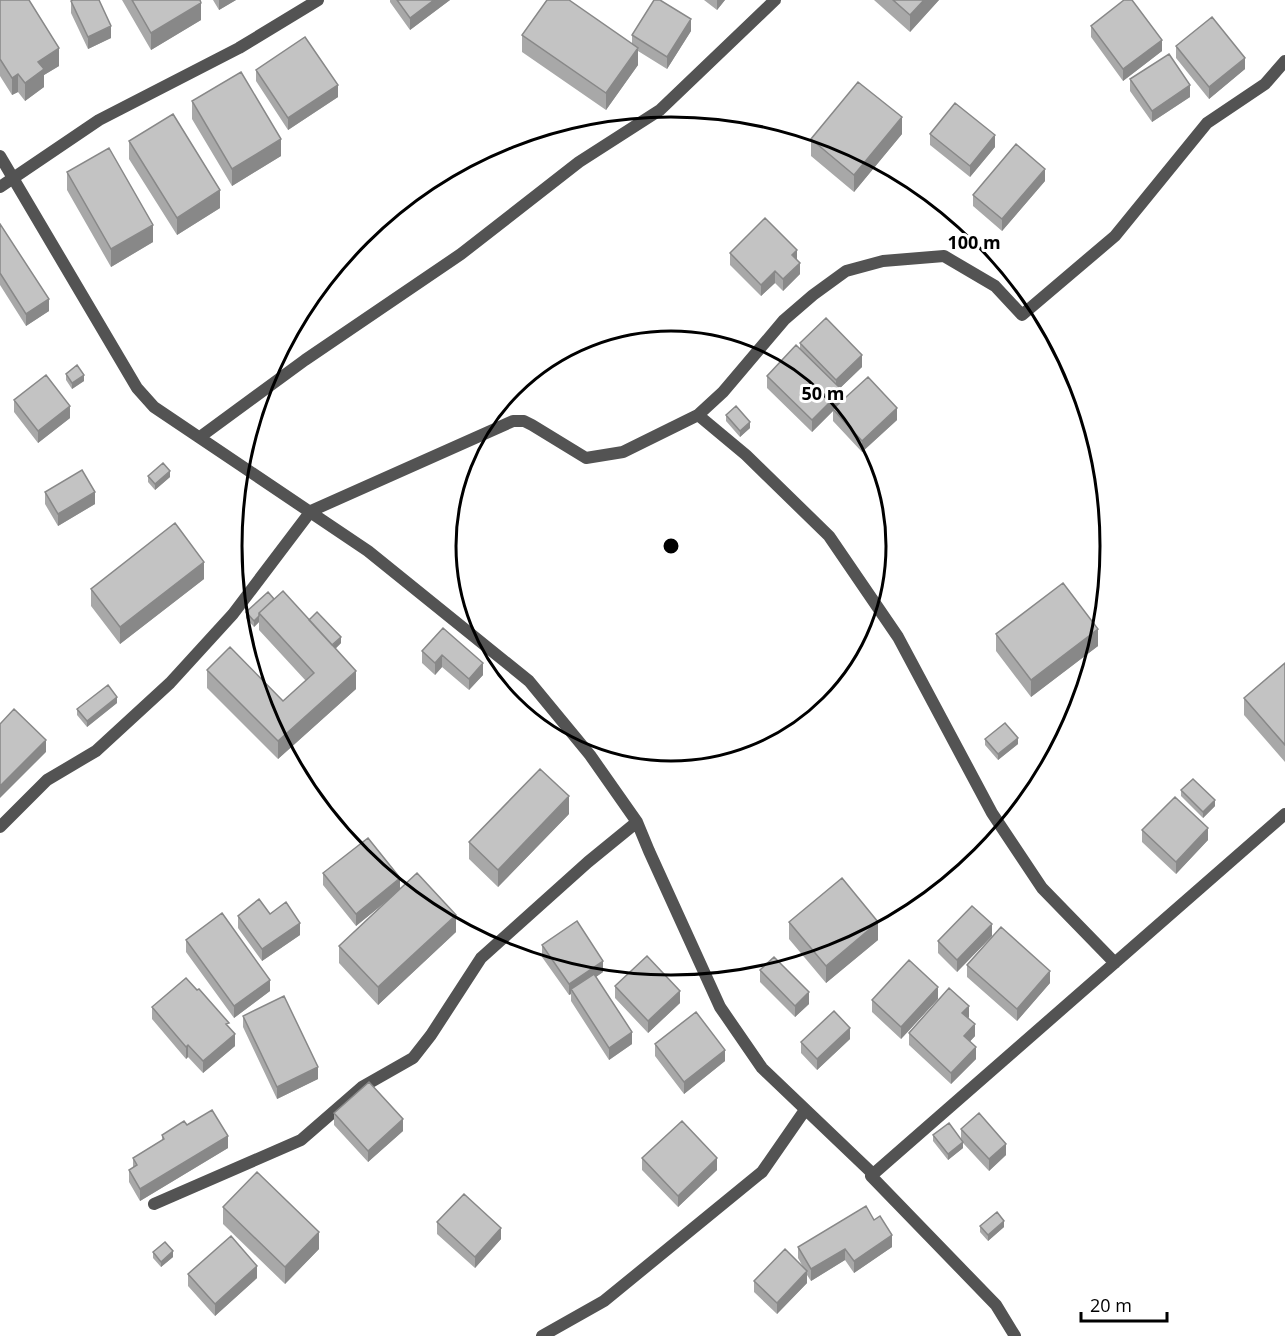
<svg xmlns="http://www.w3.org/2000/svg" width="1285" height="1336" viewBox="0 0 1285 1336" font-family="'Open Sans',sans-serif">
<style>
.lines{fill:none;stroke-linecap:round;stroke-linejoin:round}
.street{stroke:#535353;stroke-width:12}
.wall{fill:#a8a8a8}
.shaded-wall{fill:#888}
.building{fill:#c3c3c3;stroke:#888;stroke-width:1.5}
.ring{fill:none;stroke:#000;stroke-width:3}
.centre{fill:#000;stroke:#fff;stroke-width:3}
.ring-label{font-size:18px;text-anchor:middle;font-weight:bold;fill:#000;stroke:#fff;stroke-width:6;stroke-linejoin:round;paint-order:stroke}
</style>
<rect width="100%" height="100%" fill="#fff"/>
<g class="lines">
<!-- street -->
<path class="street" d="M0,156L137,388L154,407L368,551L529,681L590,755L637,822L649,851L720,1007L762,1068L872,1173L871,1176L996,1305L1015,1336
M0,187L99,120L239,48L318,0
M698,415L746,455L829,536L898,637L992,813L1042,888L1115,963
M200,437L305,360L461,254L579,162L660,110L775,0
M0,827L47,780L96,751L170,683L233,614L311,511L513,421H524L532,425L586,458L623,452L698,415L723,392L784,320L813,295L846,271L883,261L944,256L995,286L1022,315L1115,236L1207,123L1265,84L1285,61
M871,1176L1285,814
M154,1204L301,1140L362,1087L413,1058L431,1035L481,958L588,862L637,822
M542,1336L604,1301L762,1172L805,1110"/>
</g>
<!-- wall -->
<path class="wall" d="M0,0L59,66L44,75V87L25,101L18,92L12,95L0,76Z
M122,0H200L201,20L151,50Z
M213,0H236L219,10Z
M390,0H450L410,30L390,2Z
M704,0H725L717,10Z
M874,0H939L910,32Z
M71,1L111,38L88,49L71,13Z
M1091,26L1162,51L1123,81L1091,37Z
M691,31L667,69L638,51V65L606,110L522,52V35L632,44V35Z
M1176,46L1245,69L1209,99L1176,58Z
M256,70L338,97L288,130L256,81Z
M1130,79L1190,97L1152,122L1130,91Z
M192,101L281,156L232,186L192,119Z
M902,134L854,192L811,156V139Z
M930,134L995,147L970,177L930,145Z
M129,141L220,208L177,235L129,159Z
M67,172L153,242L111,267L67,190Z
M1045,181L1002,231L973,206V195Z
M0,224L49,311L26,326L0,285Z
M730,253L797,259L800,274L783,291L775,283L761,296L730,265Z
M800,343L862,367L840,388L842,401L897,420L862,452L833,421V411L812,432L767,388V376L800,349Z
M66,374L84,381L72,389L66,380Z
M14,400L70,418L38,443L14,412Z
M726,415L750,428L740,437L726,421Z
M148,476L170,477L155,490L148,482Z
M45,492L95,504L58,526L45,504Z
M204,579L120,644L91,606V589Z
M274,599L309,620L341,643L335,649L356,689L278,759L207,688V670L283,701L306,681L259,630V622L254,627L246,618V612Z
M443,628L483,675L469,690L442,667L435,675L422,663V651Z
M996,634L1098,646L1031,697L996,651Z
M1285,663V762L1244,715V698Z
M117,703L87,727L77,715V709Z
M985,739L1018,744L998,760L985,745Z
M1181,790L1215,806L1203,818L1181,796Z
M569,814L498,887L469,859V842Z
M1142,830L1208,840L1176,874L1142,842Z
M323,873L400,888L456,932L378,1005L339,963V946L387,901L356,926L323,885Z
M270,914L300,935L262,961L238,928V916Z
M789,922L878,940L826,983L789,939Z
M992,936L957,972L938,953V941Z
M186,940L270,991L234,1018L186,952Z
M542,945L603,972L596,977L632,1044L609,1060L571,1001V994L569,995L542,957Z
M967,965L1050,983L1017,1021L967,977Z
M760,970L809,1004L795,1017L760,982Z
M615,986L680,1003L648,1033L615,998Z
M938,999L901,1039L872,1012V1000Z
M152,1007L229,1027L235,1046L203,1073L188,1057L186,1059L152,1019Z
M243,1016L318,1079L277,1099L243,1027Z
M969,1017L968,1019L975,1036L970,1041L976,1059L951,1084L909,1045V1033Z
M850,1039L817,1070L801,1053V1042Z
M655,1044L725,1061L684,1094L655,1056Z
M334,1113L403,1131L368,1162L334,1125Z
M961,1129L1006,1155L989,1171L963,1143V1148L948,1160L933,1141V1135L961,1140Z
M162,1135L228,1148L140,1201L129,1182V1170L133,1168V1158L162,1140Z
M642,1158L717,1170L678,1207L642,1170Z
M223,1207L319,1249L285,1284L223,1224Z
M437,1222L501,1239L475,1268L437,1234Z
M980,1226L1004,1227L988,1241L980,1232Z
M798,1247H892L854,1273L845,1260L811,1281L807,1275V1283L777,1314L754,1292V1281L803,1267L798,1258Z
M153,1252L173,1257L161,1267L153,1258Z
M188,1274L257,1278L215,1316L188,1286Z"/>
<!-- shaded-wall -->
<path class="shaded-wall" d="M219,0H236L219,10Z
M434,0H450L410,30V18Z
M717,0H725L717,10Z
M924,0H939L910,32V15Z
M201,3V20L151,50V33Z
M691,19V31L667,69V57Z
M111,26V38L88,49V37Z
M1162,40V51L1123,81V69Z
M59,48V66L44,75V87L25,101V83L38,62Z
M638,48V65L606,110V93Z
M1245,58V69L1209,99V87Z
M18,74V92L12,95V78Z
M338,85V97L288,130V118Z
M1190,85V97L1152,122V111Z
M902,117V134L854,192V175Z
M995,135V147L970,177V166Z
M281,139V156L232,186V169Z
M1045,169V181L1002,231V219Z
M220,190V208L177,235V218Z
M153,225V242L111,267V249Z
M797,250V262L792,255Z
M800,263V274L783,291V279Z
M775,271V283L761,296V285Z
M49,299V311L26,326V314Z
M862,355V367L836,392V380Z
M84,375V381L72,389V383Z
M842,390V402L812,432V420Z
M70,406V418L38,443V431Z
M897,408V420L862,452V441Z
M750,422V428L740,437V431Z
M170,471V477L155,490V484Z
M95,492V504L58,526V514Z
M204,562V579L120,644V627Z
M259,616V622L254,627V621Z
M1098,629V646L1031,697V680Z
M341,637V643L330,654V648Z
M442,655V667L435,675V663Z
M483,663V675L469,690V679Z
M356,671V689L278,759V741Z
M117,697V703L87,727V721Z
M1018,738V744L998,760V754Z
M46,740V752L0,798V786Z
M569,796V814L498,887V870Z
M1215,800V806L1203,818V812Z
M1208,828V840L1176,874V862Z
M400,878V890L356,926V914Z
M456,915V932L378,1005V987Z
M878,922V940L826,983V966Z
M300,923V935L262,961V949Z
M992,924V936L957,972V960Z
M603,961V972L573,993L571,989V994L569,995V984Z
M1050,971V983L1017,1021V1009Z
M270,980V991L234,1018V1006Z
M938,987V999L901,1039V1027Z
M680,991V1003L648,1033V1021Z
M809,992V1004L795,1017V1006Z
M969,1006V1017L962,1025V1013Z
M975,1024V1036L964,1048V1036Z
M850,1028V1039L817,1070V1059Z
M632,1032V1044L609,1060V1048Z
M235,1034V1046L203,1073V1061Z
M188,1045V1057L186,1059V1047Z
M976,1047V1059L951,1084V1073Z
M725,1050V1061L684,1094V1082Z
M318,1067V1079L277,1099V1087Z
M403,1119V1131L368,1162V1151Z
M228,1136V1148L140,1201V1189Z
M963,1142V1148L948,1160V1154Z
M1006,1144V1155L989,1171V1159Z
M717,1158V1170L678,1207V1196Z
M1004,1221V1227L988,1241V1235Z
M501,1228V1239L475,1268V1257Z
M319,1232V1249L285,1284V1267Z
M892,1235V1247L854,1273V1261Z
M845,1249V1260L811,1281V1269Z
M173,1251V1257L161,1267V1262Z
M257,1266V1278L215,1316V1304Z
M807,1271V1283L777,1314V1303Z"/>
<!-- building -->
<path class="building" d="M0,0H29L59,48L38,62L44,69L25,83L18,74L12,78L0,59Z
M73,0H99L111,26L88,37L71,1Z
M132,0H200L201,3L151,33Z
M397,0H434L410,18Z
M547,0H569L638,48L606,93L522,35Z
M654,0H660L691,19L667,57L632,35Z
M893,0H924L910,15Z
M1124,0H1132L1162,40L1123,69L1091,26Z
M1212,17L1245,58L1209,87L1176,46Z
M305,37L338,85L288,118L256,70Z
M1169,54L1190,85L1152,111L1130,79Z
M241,72L281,139L232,169L192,101Z
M858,82L902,117L854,175L811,139Z
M955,103L995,135L970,166L930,134Z
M173,114L220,190L177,218L129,141Z
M1016,144L1045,169L1002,219L973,195Z
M109,148L153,225L111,249L67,172Z
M765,218L797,250L792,255L800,263L783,279L775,271L761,285L730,253Z
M0,224L49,299L26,314L0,273Z
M826,318L862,355L836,380L800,343Z
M796,345L842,390L812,420L767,376Z
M77,365L84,375L72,383L66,374Z
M46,375L70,406L38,431L14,400Z
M868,377L897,408L862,441L833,409Z
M736,406L750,422L740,431L726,415Z
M163,463L170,471L155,484L148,476Z
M82,470L95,492L58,514L45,492Z
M175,523L204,562L120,627L91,589Z
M1063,583L1098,629L1031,680L996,634Z
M283,591L356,671L278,741L207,670L230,647L283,701L314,673L259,613Z
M268,592L274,599L259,613V616L254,621L246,612Z
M317,612L341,637L332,645L309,620Z
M443,628L483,663L469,679L442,655L435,663L422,651Z
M1285,663V745L1244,698Z
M108,685L117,697L87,721L77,709Z
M14,709L46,740L0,786V724Z
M1005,723L1018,738L998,754L985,739Z
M540,769L569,796L498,870L469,842Z
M1193,779L1215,800L1203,812L1181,790Z
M1175,797L1208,828L1176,862L1142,830Z
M368,838L400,878L356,914L323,873Z
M417,873L456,915L378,987L339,946Z
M842,878L878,922L826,966L789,922Z
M259,899L270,914L286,902L300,923L262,949L238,916Z
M972,906L992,924L957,960L938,941Z
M222,913L270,980L234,1006L186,940Z
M577,921L603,961L569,984L542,945Z
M1001,927L1050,971L1017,1009L967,965Z
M647,956L680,991L648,1021L615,986Z
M774,957L809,992L795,1006L760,970Z
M909,960L938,987L901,1027L872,1000Z
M594,974L632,1032L609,1048L571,989Z
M186,978L197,990L199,989L229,1023L226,1024L235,1034L203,1061L188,1045L186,1047L152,1007Z
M949,988L969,1006L962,1013L975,1024L964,1036L976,1047L951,1073L909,1033Z
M284,996L318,1067L277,1087L243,1016Z
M834,1011L850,1028L817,1059L801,1042Z
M696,1012L725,1050L684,1082L655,1044Z
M369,1082L403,1119L368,1151L334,1113Z
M212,1110L228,1136L140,1189L129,1170L137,1165L133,1158L164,1139L162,1135L184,1121L187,1125Z
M979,1113L1006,1144L989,1159L961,1129Z
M682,1121L717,1158L678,1196L642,1158Z
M949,1123L963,1142L948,1154L933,1135Z
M257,1172L319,1232L285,1267L223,1207Z
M464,1194L501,1228L475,1257L437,1222Z
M866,1206L874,1220L880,1216L892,1235L854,1261L845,1249L811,1269L798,1247Z
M997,1212L1004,1221L988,1235L980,1226Z
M231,1236L257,1266L215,1304L188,1274Z
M165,1242L173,1251L161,1262L153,1252Z
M785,1249L807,1271L777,1303L754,1281Z"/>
<!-- distance rings -->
<g class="ring">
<circle cx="671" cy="546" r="215"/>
<circle cx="671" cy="546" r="429"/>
</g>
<circle cx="671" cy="546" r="9" class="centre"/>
<g class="ring-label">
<text x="974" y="249">100 m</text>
<text x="823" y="400">50 m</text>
</g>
<!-- scale -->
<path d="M1081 1312v9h86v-9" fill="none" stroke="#000000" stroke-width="3"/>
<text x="1090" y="1312" font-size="18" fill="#000000" stroke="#ffffff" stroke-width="4.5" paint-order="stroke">20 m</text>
</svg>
